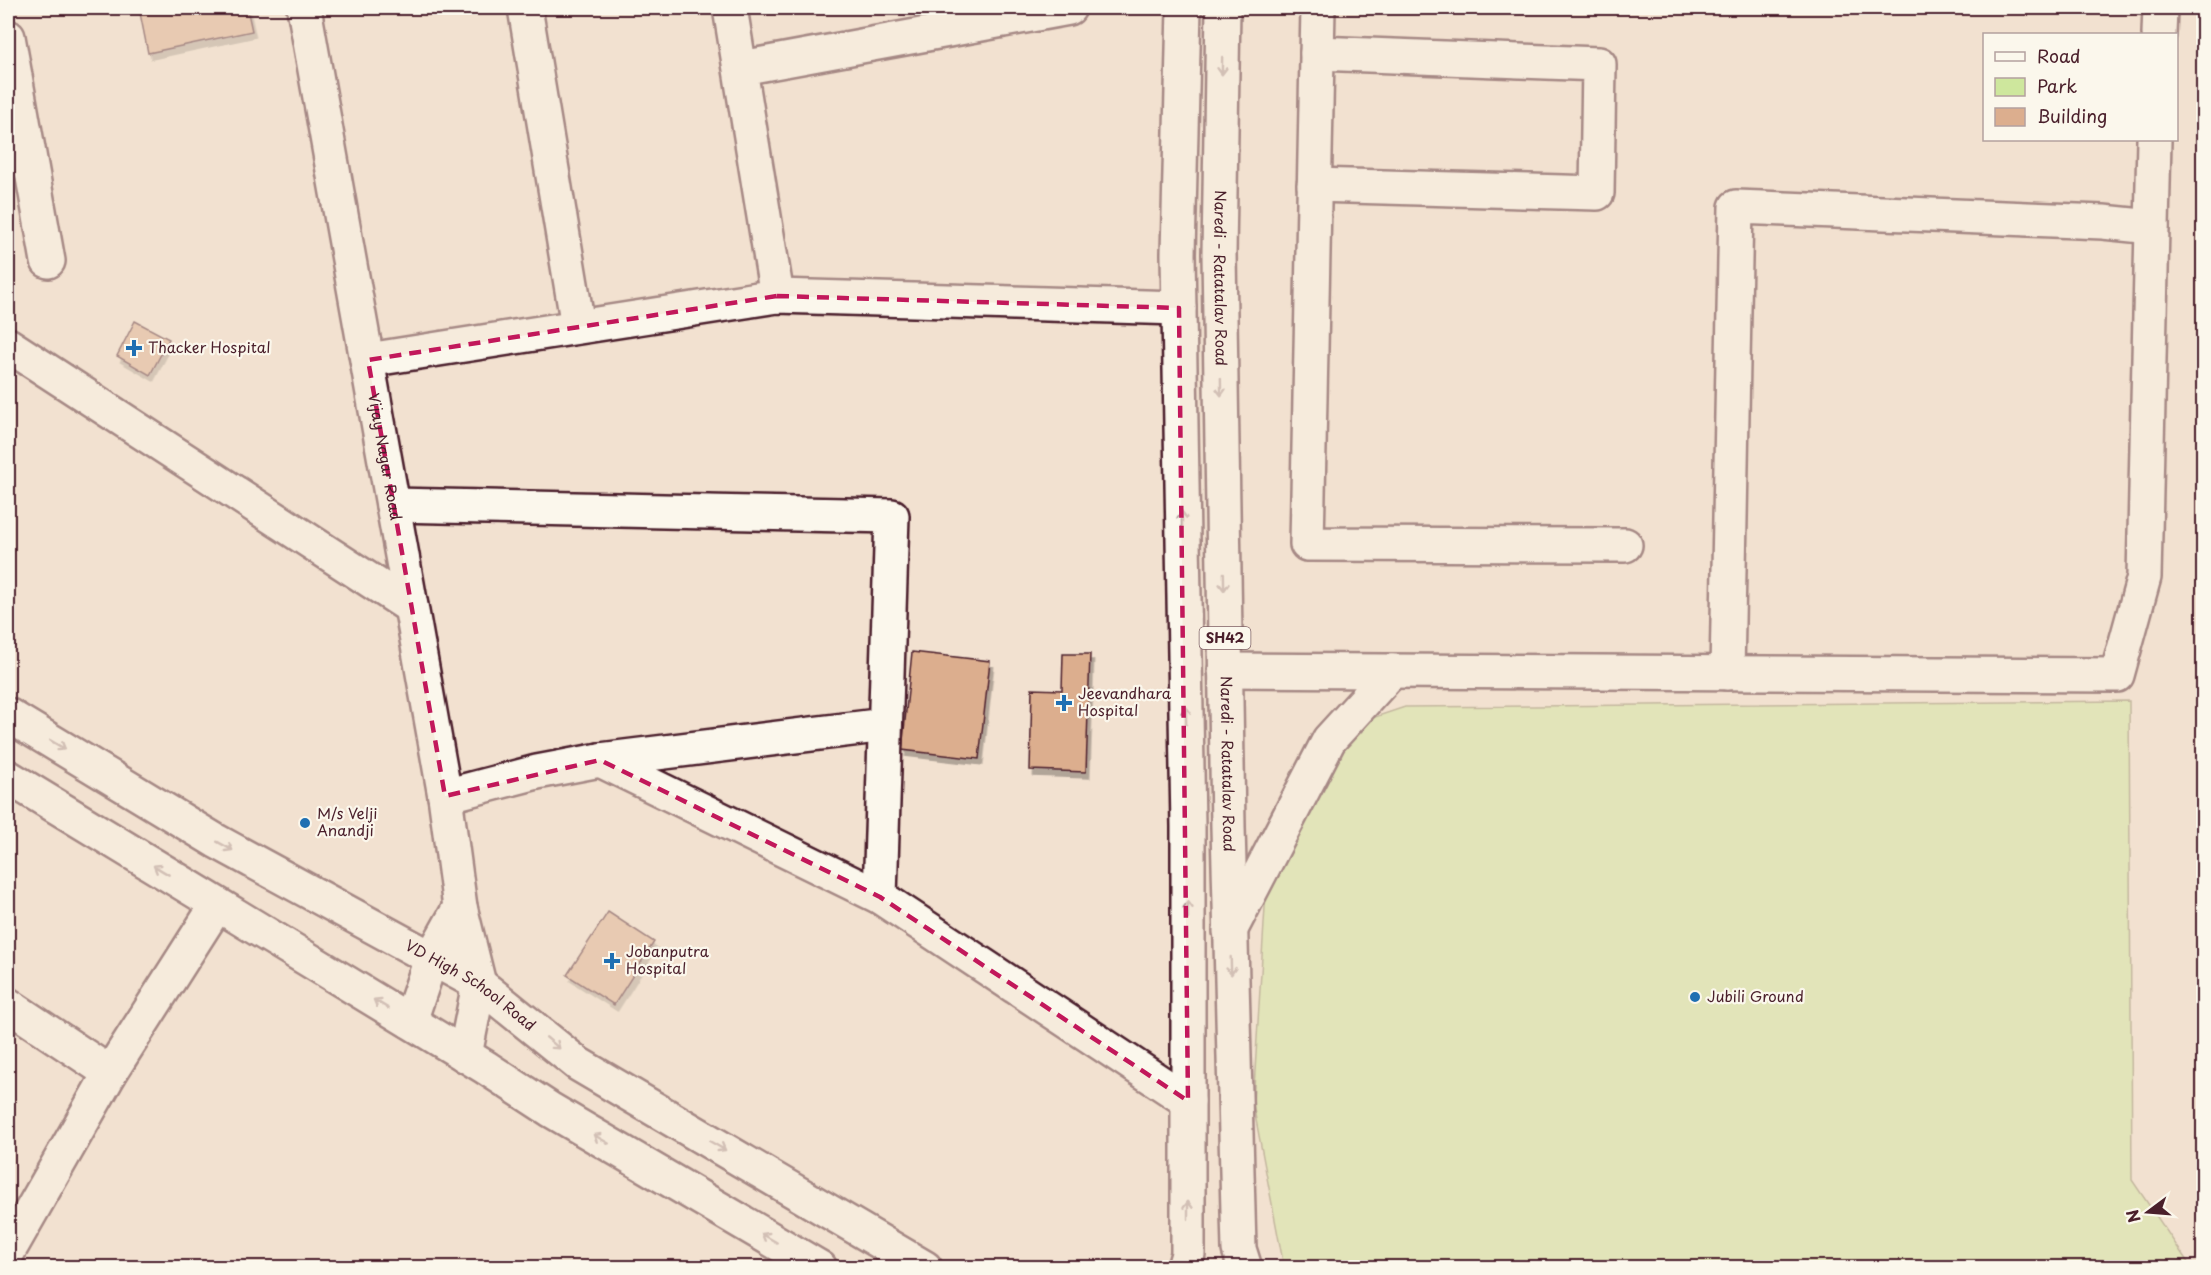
<svg xmlns="http://www.w3.org/2000/svg" width="2211" height="1275" viewBox="0 0 2211 1275" font-family="'Playpen Sans',sans-serif">
<style>
.green{fill:#cee79d;stroke:#8c8364;stroke-width:1.5}
.building{fill:#dcae8e;stroke:#4a1f2b;stroke-width:1.5;filter:url(#shadow)}
.lines{fill:none;stroke-linecap:round;stroke-linejoin:round}
.minor-casing{stroke:#4a1f2b;stroke-width:38}
.major-casing{stroke:#4a1f2b;stroke-width:38}
.minor{stroke:#fbf7ec;stroke-width:33}
.major{stroke:#fbf7ec;stroke-width:33}
.oneway{stroke:#ab9695}
.marked{fill:none;stroke:#c2185b;stroke-width:4.5;stroke-dasharray:12 8;stroke-linejoin:round}
.poi-dot{fill:#1f6fb2;stroke:#fbf7ec;stroke-width:2}
.labels{text-anchor:middle;stroke-width:4.5;stroke-linejoin:round;paint-order:stroke}
.shield{fill:#fbf7ec;stroke:#7f6065;stroke-width:1.5}
.shield-label{font-size:14px;font-weight:bold;fill:#4a1f2b}
.street-label{font-size:15px;fill:#4a1f2b;stroke:#fbf7ec}
.poi-label{font-size:15px;fill:#4a1f2b;stroke:#fbf7ec;text-anchor:start}
</style>
<defs>
<filter id="shadow"><feDropShadow dx="3.5" dy="6" stdDeviation="0" flood-color="#0004"/></filter>
</defs>
<rect width="100%" height="100%" fill="#f2e1d0"/>
<filter id="ink" filterUnits="userSpaceOnUse"><feTurbulence type="fractalNoise" baseFrequency=".0167" numOctaves="2"/><feDisplacementMap in="SourceGraphic" scale="12" xChannelSelector="R" yChannelSelector="G"/><feConvolveMatrix kernelMatrix="1 2 1 2 8 2 1 2 1" color-interpolation-filters="sRGB"/></filter>
<g filter="url(#ink)">
<!-- green -->
<path class="green" d="M2129,701L2132,1180L2191,1267H1284L1253,1104L1266,891L1342,728L1405,707Z"/>
<!-- building -->
<path class="building" d="M139,8H247L252,31L148,53Z
M135,321L169,339L150,375L117,356Z
M912,652L990,661L979,759L902,750Z
M1063,654H1090L1086,772L1030,770L1032,689L1062,690Z
M608,912L654,942L614,1005L567,975Z"/>
<g class="lines">
<defs>
<g id="minor">
<path id="s1" d="M304,8L445,796L460,907L479,984L465,1055"/>
<path d="M525,8L578,326"/>
<path d="M730,8L777,296"/>
<path d="M1318,8L1307,544L1625,545"/>
<path d="M2159,34L2160,8"/>
<path d="M8,37L48,261"/>
<path d="M741,68L1069,8"/>
<path d="M1314,185L1597,193L1599,64L1317,53"/>
<path d="M8,345L411,607"/>
<path d="M368,360L777,296L1179,308"/>
<path d="M393,505L892,516L880,897"/>
<path d="M1225,670L2117,675L2144,577L2154,140"/>
<path d="M1727,673L1736,207L2103,222L2152,227"/>
<path d="M600,760L880,897L1188,1101"/>
<path d="M445,796L537,772L600,760L885,725"/>
<path d="M1230,931L1329,740L1392,671"/>
<path d="M8,1005L110,1073"/>
<path d="M410,1021L431,959L460,907"/>
<path d="M8,1252L110,1073L217,905"/>
</g>
<g id="major">
<path id="s2" d="M1223,8L1219,254L1228,827L1239,1249L1245,1268"/>
<path id="s3" d="M8,715L216,841L479,984L578,1064L925,1268"/>
<path d="M8,777L485,1067L551,1110L820,1268"/>
<path d="M1184,1268L1188,1254V827L1178,254L1184,8"/>
</g>
</defs>
<!-- minor casing -->
<use href="#minor" class="minor-casing"/>
<!-- major casing -->
<use href="#major" class="major-casing"/>
<!-- minor -->
<use href="#minor" class="minor"/>
<!-- major -->
<use href="#major" class="major"/>
</g>
<!-- one-way arrows -->
<defs><path id="oneway-shaft" d="M-6 0H5M1.5-3L5.5 0L1.5 3" fill="none" stroke-width="1.6" stroke-linecap="round" stroke-linejoin="round" transform="scale(1.5)"/></defs>
<g class="oneway">
<use href="#oneway-shaft" transform="translate(1222 66) rotate(91)"/>
<use href="#oneway-shaft" transform="translate(1221 387) rotate(89)"/>
<use href="#oneway-shaft" transform="translate(1182 520) rotate(-91)"/>
<use href="#oneway-shaft" transform="translate(1224 582) rotate(89)"/>
<use href="#oneway-shaft" transform="translate(1186 715) rotate(-91)"/>
<use href="#oneway-shaft" transform="translate(58 745) rotate(31)"/>
<use href="#oneway-shaft" transform="translate(225 846) rotate(29)"/>
<use href="#oneway-shaft" transform="translate(161 870) rotate(-149)"/>
<use href="#oneway-shaft" transform="translate(1188 910) rotate(-90)"/>
<use href="#oneway-shaft" transform="translate(1231 966) rotate(88)"/>
<use href="#oneway-shaft" transform="translate(381 1004) rotate(-149)"/>
<use href="#oneway-shaft" transform="translate(553 1043) rotate(40)"/>
<use href="#oneway-shaft" transform="translate(601 1139) rotate(-150)"/>
<use href="#oneway-shaft" transform="translate(718 1146) rotate(30)"/>
<use href="#oneway-shaft" transform="translate(1188 1210) rotate(-90)"/>
<use href="#oneway-shaft" transform="translate(769 1238) rotate(-150)"/>
</g>
</g>
<!-- marked area -->
<path d="M0 0H2211V1275H0ZM777,296L1179,308L1188,1101L880,897L600,760L445,796L368,360Z" fill="#f2e1d0" fill-opacity=".55" fill-rule="evenodd"/>
<path class="marked" d="M777,296L1179,308L1188,1101L880,897L600,760L445,796L368,360Z"/>
<!-- markers -->
<g class="poi-dot">
<path d="M131 339h6v6h6v6h-6v6h-6v-6h-6v-6h6z"/>
<path d="M1061 694h6v6h6v6h-6v6h-6v-6h-6v-6h6z"/>
<circle cx="305" cy="823" r="6"/>
<path d="M609 952h6v6h6v6h-6v6h-6v-6h-6v-6h6z"/>
<circle cx="1695" cy="997" r="6"/>
</g>
<g class="labels">
<!-- shield labels -->
<rect class="shield" x="1199.5" y="627" width="51" height="22" rx="4.5"/>
<g class="shield-label">
<text x="1225" y="643">SH42</text>
</g>
<!-- street labels -->
<g class="street-label">
<text dy="5" stroke="none"><textPath href="#s2" startOffset="270">Naredi - Ratatalav Road</textPath></text>
<text dy="5" stroke="none"><textPath href="#s1" startOffset="456">Vijay Nagar Road</textPath></text>
<text dy="5" stroke="none"><textPath href="#s2" startOffset="756">Naredi - Ratatalav Road</textPath></text>
<text dy="5" stroke="none"><textPath href="#s3" startOffset="536">VD High School Road</textPath></text>
</g>
<!-- poi labels -->
<g class="poi-label">
<text x="148" y="353">Thacker Hospital</text>
<text x="1078" y="699">Jeevandhara<tspan x="1078" dy="17">Hospital</tspan></text>
<text x="317" y="819">M/s Velji<tspan x="317" dy="17">Anandji</tspan></text>
<text x="626" y="957">Jobanputra<tspan x="626" dy="17">Hospital</tspan></text>
<text x="1707" y="1002">Jubili Ground</text>
</g>
</g>
<!-- margin -->
<rect width="2211" height="1275" fill="none" stroke="#fbf7ec" stroke-width="30"/>
<rect x="15" y="15" width="2181" height="1245" fill="none" stroke="#4a1f2b" stroke-width="2" filter="url(#ink)"/>
<!-- legend -->
<rect x="1983" y="33" width="195" height="108" fill="#fbf7ec" stroke="#b4a19f" stroke-width="1.5"/>
<rect x="1995" y="52" width="30" height="9" fill="#fbf7ec" stroke="#b4a19f" stroke-width="1.5"/>
<text x="2037" y="63" font-size="18" fill="#4a1f2b">Road</text>
<rect x="1995" y="78" width="30" height="18" fill="#cee79d" stroke="#b4a19f" stroke-width="1.5"/>
<text x="2037" y="93" font-size="18" fill="#4a1f2b">Park</text>
<rect x="1995" y="108" width="30" height="18" fill="#dcae8e" stroke="#b4a19f" stroke-width="1.5"/>
<text x="2037" y="123" font-size="18" fill="#4a1f2b">Building</text>
<!-- north arrow -->
<g transform="translate(2148 1212) rotate(254)" stroke="#fbf7ec" stroke-width="4.5" paint-order="stroke">
<path d="M0-4.5L10 22L0 15L-10 22Z" fill="#4a1f2b"/>
<text y="-9" font-size="16" font-weight="bold" text-anchor="middle" fill="#4a1f2b">N</text>
</g>
</svg>
